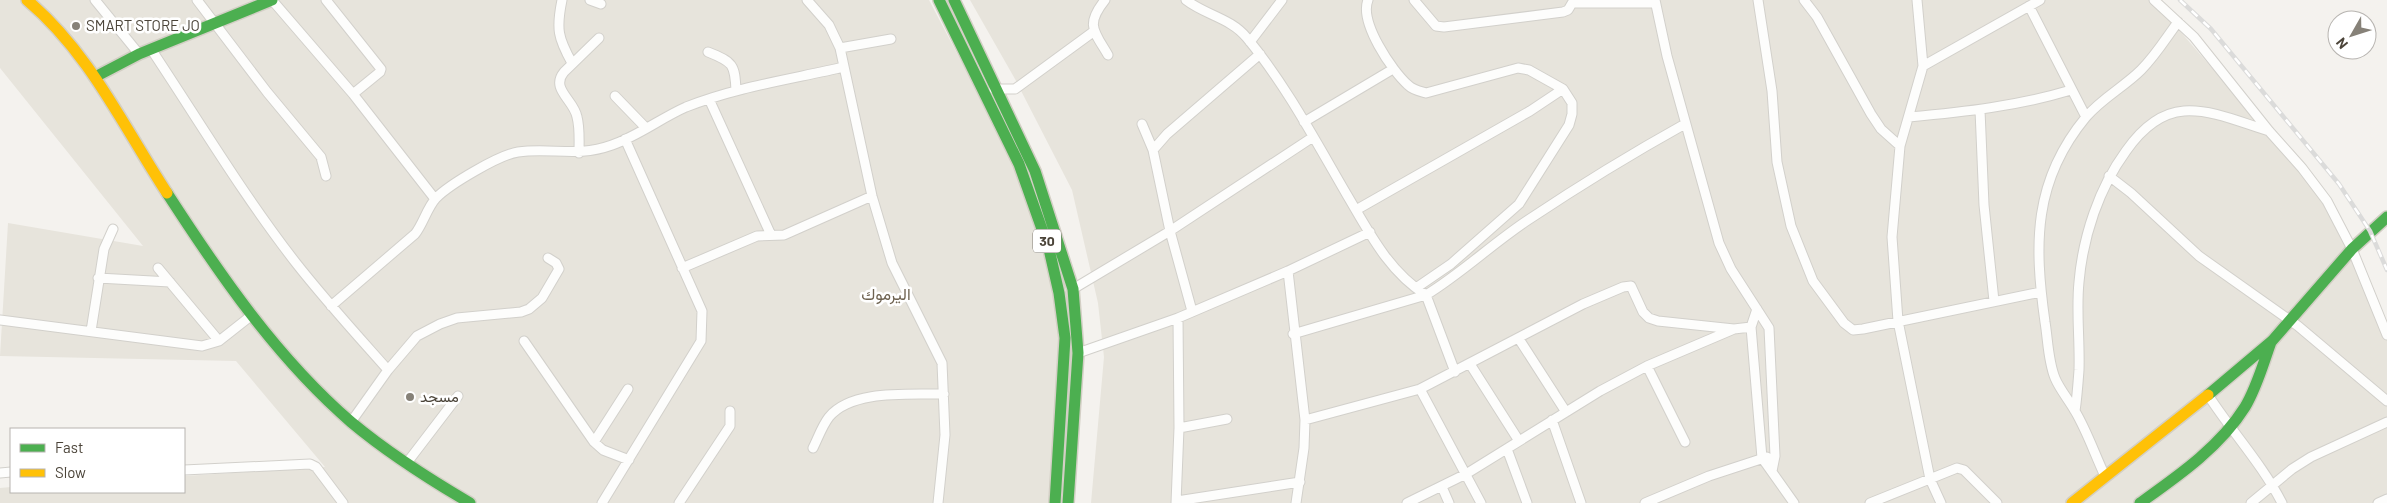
<svg xmlns="http://www.w3.org/2000/svg" width="2387" height="503" viewBox="0 0 2387 503" font-family="Barlow,Vazirmatn,sans-serif">
<style>
.residential{fill:#e7e4dc}
.lines{fill:none;stroke-linecap:round;stroke-linejoin:round}
.street-casing{stroke:#d2d0cb;stroke-width:11}
.fast-casing{stroke:#d3cfc5;stroke-width:14}
.slow-casing{stroke:#d3cfc5;stroke-width:14}
.street{stroke:#fdfdfc;stroke-width:9}
.fast{stroke:#4caf50;stroke-width:11}
.slow{stroke:#ffc107;stroke-width:11}
.rail-casing{stroke:#dbdbda;stroke-width:4.5}
.rail{stroke:#fff;stroke-width:2.5;stroke-dasharray:8;stroke-linecap:butt}
.poi-dot{fill:#868178;stroke:#fff;stroke-width:2}
.labels{text-anchor:middle;stroke-width:5;stroke-linejoin:round;paint-order:stroke}
.shield{fill:#fff;stroke:#817c74;stroke-width:1}
.shield-label{font-size:14px;font-weight:bold;fill:#4b4439}
.poi-label{font-size:15px;fill:#4b4439;stroke:#fff;text-anchor:start}
.neighbourhood-label{font-size:16px;fill:#6e6250;stroke:#fff}
</style>
<rect width="100%" height="100%" fill="#f4f2ee"/>
<!-- residential -->
<path class="residential" d="M0,0H929L1012,158L1051,259L1060,349L1049,503H0V488L11,487V492H184V476L325,467L236,361L0,356L8,223L143,246L0,68Z
M970,0H2153L2328,202L2387,324V503H1091L1104,357L1098,303L1072,190L1015,79Z"/>
<g class="lines">
<defs>
<path id="street" d="M95,0L139,54
M197,0L267,92L321,157L326,176
M272,0L353,94L435,199
M326,0L381,69L380,72L353,94
M562,0C556,29 558,38 572,63
M590,0L601,4
M807,0L829,25L840,48L872,196L892,263L942,363L945,435L938,503
M1105,0C1085,25 1094,31 1108,55
M1186,0C1205,15 1231,18 1247,38C1286,85 1316,142 1347,195C1369,232 1388,271 1426,295C1462,273 1493,243 1528,220C1579,186 1631,154 1685,124
M1368,0C1359,22 1392,71 1408,85C1413,90 1419,91 1426,93L1518,68L1529,70L1563,89L1572,103V114L1569,125L1519,204L1451,264L1416,288
M1414,0L1436,26L1444,27L1563,12L1568,10L1574,0
M1655,0L1667,56L1719,243L1731,269L1769,328L1775,456L1772,471
M1758,0L1772,91L1777,162L1791,226L1813,281L1844,323L1853,330L1863,329L2041,292
M1804,0L1817,17L1871,114L1881,129L1900,146
M1917,0L1923,66L1900,146L1892,237L1898,321L1930,479L1941,503
M2154,0L2194,37L2269,131L2302,168L2327,201L2352,249L2387,335
M1573,3H1655
M2029,6L2086,117
M1250,42L1282,0
M840,48L891,39
M151,49C199,121 243,195 296,263C325,300 357,335 388,370
M708,52C733,62 735,64 736,91
M1923,66L2040,0
M994,89H1015L1093,32
M615,96L645,127
M709,99L771,235
M1980,110L1984,205L1994,301
M1909,117C1964,112 2018,106 2071,90
M1304,122L1393,69
M1142,124L1153,150
M579,153C579,141 580,128 577,117C574,100 550,89 564,72L599,38
M2109,176L2131,193L2199,256L2298,326L2387,401
M1356,210L1530,111L1563,89
M158,268L219,341
M682,268L757,236L784,235L872,196
M1288,271L1305,420L1304,448L1296,503
M98,278L170,282
M1073,289L1170,231L1313,137
M331,306L415,234C423,224 427,208 436,198C450,184 499,155 518,152C552,147 576,158 612,145C638,136 661,118 686,107C736,87 792,79 844,67
M1757,309L1751,327L1762,458L1794,503
M1192,311L1170,231L1153,150L1167,134L1260,54
M0,320L202,346L219,341L252,315
M91,331L104,249L113,229
M1293,334L1426,295L1455,372
M1519,339L1566,412
M524,341L594,442L603,450L629,460
M1078,353L1178,318L1288,271L1370,232
M1470,364L1519,441
M1647,366L1685,442
M1420,389L1481,503
M2208,395C2232,432 2262,464 2282,503
M2075,411C2077,398 2078,384 2079,370C2080,340 2076,311 2079,282C2083,236 2099,188 2126,151C2140,131 2158,113 2184,111C2212,109 2242,123 2269,131
M1305,420L1420,389L1583,304L1623,287L1631,286L1643,312L1649,318L1658,321L1734,329
M1552,420L1581,503
M351,422L388,370L417,336L440,324L457,318L521,312L529,309L542,298L559,269L556,263L548,258
M1179,428L1227,419
M594,442L628,389
M813,448C818,438 822,426 829,417C852,389 910,395 944,394
M1507,449L1527,503
M406,464L458,396
M184,470L310,464L316,467L343,503
M0,473L11,472
M2105,476C2095,455 2087,431 2075,411C2069,400 2060,390 2055,378C2048,361 2048,340 2045,322C2034,244 2033,181 2086,117C2102,98 2124,87 2141,70C2156,55 2166,38 2178,22
M1442,487L1449,503
M1177,501L1300,482
M602,503L701,341L702,311L625,139
M679,503L730,426V411
M1176,503L1179,428L1178,318
M1407,503L1466,474L1600,391L1647,366L1734,329L1751,327
M1645,503L1709,476L1767,457
M1870,503L1957,468L1964,470L1997,503
M2251,503L2292,469L2311,457L2387,422
M2378,503L2387,499"/>
<path id="fast" d="M939,0L1019,164L1049,249L1059,293L1065,338L1055,503
M954,0L1035,171L1073,289L1078,353L1068,503
M95,77L139,54L272,0
M167,193C220,275 277,358 351,422C388,453 429,479 470,503
M2208,395L2272,341L2352,249L2387,217
M2140,503C2178,476 2220,447 2245,407C2257,387 2263,364 2271,342"/>
<path id="slow" d="M27,0C90,53 123,126 167,193
M2072,503L2208,395"/>
</defs>
<!-- street casing -->
<use href="#street" class="street-casing"/>
<!-- fast casing -->
<use href="#fast" class="fast-casing"/>
<!-- slow casing -->
<use href="#slow" class="slow-casing"/>
<!-- street -->
<use href="#street" class="street"/>
<!-- fast -->
<use href="#fast" class="fast"/>
<!-- slow -->
<use href="#slow" class="slow"/>
<defs>
<path id="rail" d="M2180,0L2211,29L2339,184L2370,231L2387,270"/>
</defs>
<!-- rail casing -->
<use href="#rail" class="rail-casing"/>
<!-- rail -->
<use href="#rail" class="rail"/>
</g>
<!-- markers -->
<g class="poi-dot">
<circle cx="76" cy="26" r="5"/>
<circle cx="410" cy="397" r="5"/>
</g>
<g class="labels">
<!-- shield labels -->
<rect class="shield" x="1033" y="229.5" width="28" height="23" rx="4"/>
<g class="shield-label">
<text x="1047" y="246">30</text>
</g>
<!-- poi labels -->
<g class="poi-label">
<text x="86" y="31">SMART STORE JO</text>
<text x="420" y="402">مسجد</text>
</g>
<!-- neighbourhood labels -->
<g class="neighbourhood-label">
<text x="886" y="300">اليرموك</text>
</g>
</g>
<!-- legend -->
<rect x="10" y="428" width="175" height="65" fill="#ffffff" stroke="#b7b4b0"/>
<rect x="20" y="444" width="25" height="8" fill="#4caf50" stroke="#b7b4b0"/>
<text x="55" y="453" font-size="15" fill="#4b4439">Fast</text>
<rect x="20" y="469" width="25" height="8" fill="#ffc107" stroke="#b7b4b0"/>
<text x="55" y="478" font-size="15" fill="#4b4439">Slow</text>
<!-- north arrow -->
<g transform="translate(2352 35) rotate(231)"><circle r="24" fill="#ffffff" stroke="#b7b4b0"/>
<path d="M0-4L9 19L0 12L-9 19Z" fill="#868178"/>
<text y="-8" font-size="14" font-weight="bold" text-anchor="middle" fill="#4b4439">N</text>
</g>
</svg>
